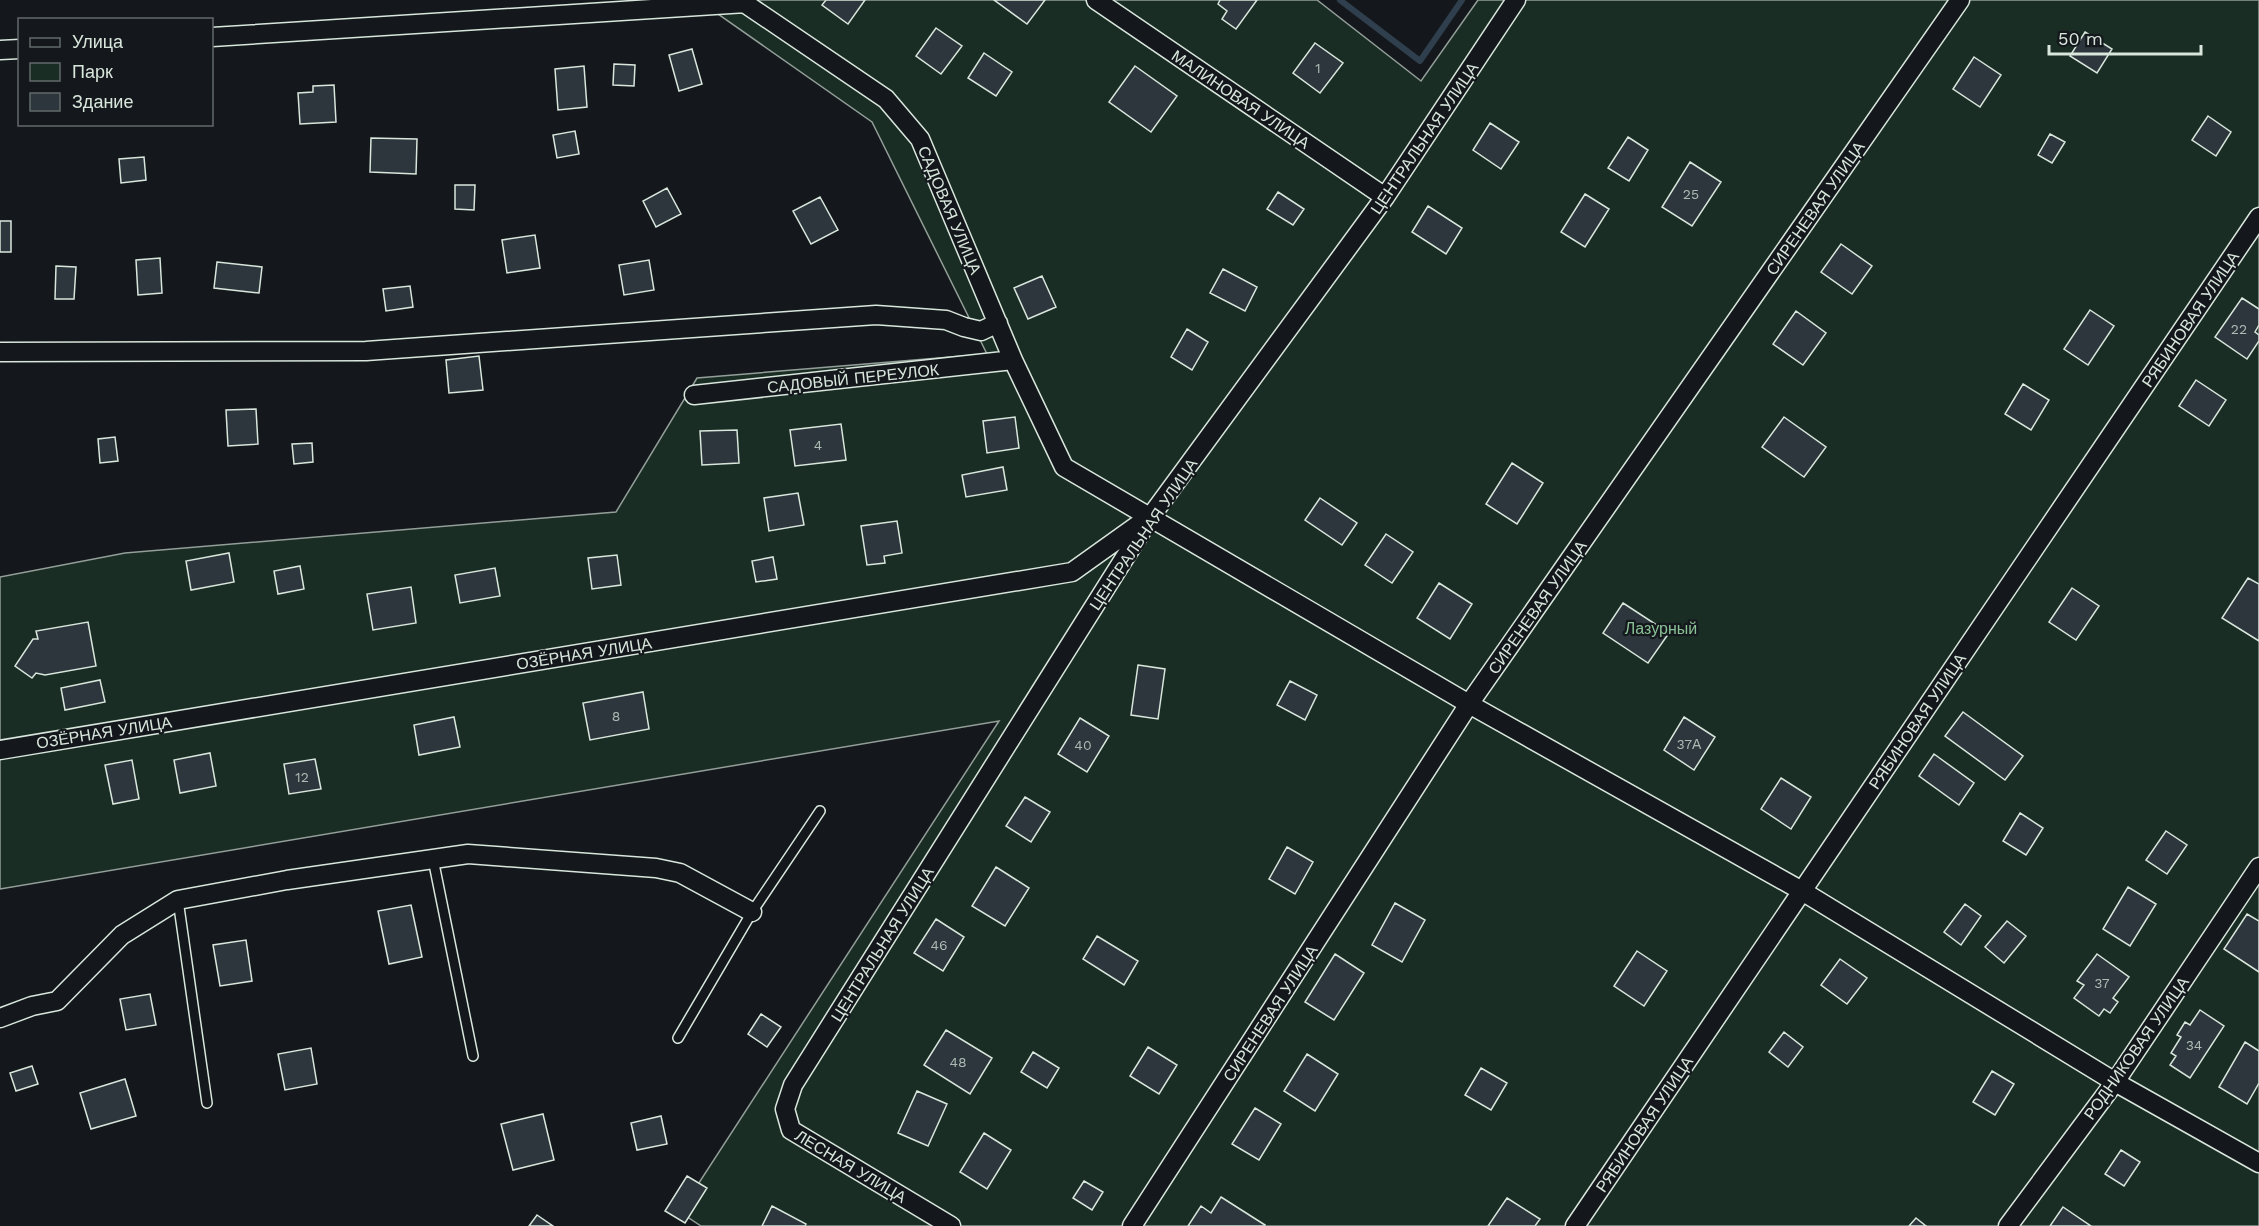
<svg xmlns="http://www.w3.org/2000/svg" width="2259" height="1226" viewBox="0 0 2259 1226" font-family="'Work Sans',sans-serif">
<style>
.green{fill:#1a2d24;stroke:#939e99;stroke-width:1.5}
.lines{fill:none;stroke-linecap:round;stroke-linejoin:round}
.stream{stroke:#2f3f4d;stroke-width:6}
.building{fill:#2c363c;stroke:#d8e6dc;stroke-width:1.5}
.service-casing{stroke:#d8e6dc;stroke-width:12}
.minor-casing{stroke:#d8e6dc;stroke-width:21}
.service{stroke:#14181c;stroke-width:9}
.minor{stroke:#14181c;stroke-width:18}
.labels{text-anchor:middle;stroke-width:4.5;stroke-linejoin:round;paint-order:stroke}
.number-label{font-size:14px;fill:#adbab4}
.street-label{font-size:16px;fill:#d8e6dc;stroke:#14181c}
.park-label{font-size:16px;fill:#8ac095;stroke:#14181c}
</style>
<rect width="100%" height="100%" fill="#14181c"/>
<!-- green -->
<path class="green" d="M698,0H1317L1421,81L1478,0H2259V1226H701L680,1212L999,721L0,889V577L125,553L616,512L697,378L987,354L872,122Z"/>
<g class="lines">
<!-- stream -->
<path class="stream" d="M1340,0L1420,61L1462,0"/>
</g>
<!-- building -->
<path class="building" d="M826,0H865L848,24L822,5Z
M994,0H1045L1027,24Z
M1220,0H1257L1236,29L1222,19L1227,11L1218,4Z
M936,28L962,46L941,74L916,56Z
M2085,32L2112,49L2097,73L2070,56Z
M1315,43L1343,63L1320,93L1293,73Z
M692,49L702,84L679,91L669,55Z
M984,53L1012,72L996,96L968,78Z
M1974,57L2001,75L1980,107L1953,89Z
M614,64L635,65L634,86L613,85Z
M584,66L587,107L558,110L555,69Z
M1135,66L1177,96L1151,132L1109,102Z
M334,85L336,122L300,124L298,93L313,92V86Z
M2208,116L2231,132L2216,156L2192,140Z
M1490,123L1519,142L1501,169L1473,150Z
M575,131L579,154L557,158L553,135Z
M2050,134L2065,142L2052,163L2038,155Z
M1628,137L1648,150L1629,181L1608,168Z
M371,138L417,139L416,174L370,172Z
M144,157L146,180L121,183L119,159Z
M1690,162L1721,182L1692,226L1662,207Z
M455,185H475L474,210L455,209Z
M667,188L681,214L656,227L643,201Z
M1278,192L1304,209L1293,225L1267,209Z
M1585,194L1609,209L1585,247L1561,232Z
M820,197L838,230L811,244L793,211Z
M1428,206L1462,228L1446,254L1412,232Z
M0,221H11V252H0Z
M535,235L540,268L507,273L502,240Z
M1841,244L1872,266L1852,294L1821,272Z
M160,258L162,293L138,295L136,260Z
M649,260L654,290L624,295L619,265Z
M217,262L262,267L259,293L214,288Z
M56,266L76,267L74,299H55Z
M1223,269L1257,287L1245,311L1210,293Z
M1042,276L1056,307L1028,319L1014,288Z
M410,286L413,307L386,311L383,289Z
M2242,298L2259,309V325L2255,332L2259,335V341L2247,359L2215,337Z
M2090,310L2114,326L2088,365L2064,349Z
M1796,311L1826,333L1803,365L1773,344Z
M1187,329L1208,342L1192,370L1171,357Z
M479,356L483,390L449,393L446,360Z
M2196,380L2226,400L2209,426L2179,406Z
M2023,384L2049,400L2031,430L2005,414Z
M256,409L258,444L228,446L226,410Z
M1015,417L1019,448L987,453L983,421Z
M1784,417L1826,447L1804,477L1762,447Z
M841,424L846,460L795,466L790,430Z
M737,430L739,463L702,465L700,431Z
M115,437L118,461L100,463L98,439Z
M312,443L313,462L294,464L292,444Z
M1512,463L1543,483L1517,524L1486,504Z
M1003,467L1007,490L966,497L962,475Z
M798,493L804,525L769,531L764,498Z
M1320,498L1357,523L1342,545L1305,520Z
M897,521L902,553L884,556L885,563L867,565L861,526Z
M1386,534L1413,552L1392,583L1365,565Z
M229,553L234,582L191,590L186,561Z
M617,555L621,585L592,589L588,558Z
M773,557L777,579L756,582L752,561Z
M300,566L304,589L278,594L274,571Z
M495,568L500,596L460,603L455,575Z
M2248,578L2259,584V641L2222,618Z
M1439,583L1472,604L1450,639L1417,618Z
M411,587L416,623L373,630L367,594Z
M2072,588L2099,606L2076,640L2049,622Z
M1623,603L1669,633L1648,663L1603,633Z
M88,622L96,666L45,675L36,673L32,678L15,666L33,639H38L36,631Z
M1138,665L1165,669L1158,719L1131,715Z
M100,680L105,702L65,710L61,688Z
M1290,681L1317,695L1305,720L1277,705Z
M643,692L649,729L590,740L583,703Z
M1963,712L2023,756L2005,780L1945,736Z
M454,717L460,747L419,755L414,725Z
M1684,717L1715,737L1694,770L1664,750Z
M1080,718L1109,736L1087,772L1058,754Z
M210,753L216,786L180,793L174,760Z
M1934,754L1974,783L1959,805L1919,776Z
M315,759L321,789L289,794L284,764Z
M132,760L139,799L113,804L105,765Z
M1781,778L1811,797L1791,829L1761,809Z
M1025,797L1050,812L1031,842L1006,826Z
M2020,813L2043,828L2026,855L2003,841Z
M2166,831L2187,845L2167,874L2146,860Z
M1287,847L1313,862L1295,894L1269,879Z
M996,867L1029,888L1005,926L972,906Z
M2128,887L2156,904L2130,946L2103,929Z
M1395,903L1425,920L1402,962L1372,945Z
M1965,904L1981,916L1961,945L1944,932Z
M411,905L422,957L389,964L378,911Z
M2247,914L2259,921V972L2224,949Z
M936,919L964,937L943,971L914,953Z
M2007,921L2026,936L2004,963L1985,947Z
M1097,936L1138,961L1124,985L1083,959Z
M246,940L252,981L220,986L213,945Z
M1637,951L1667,971L1644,1006L1614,986Z
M1335,954L1364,973L1334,1020L1305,1002Z
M2097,954L2129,977L2113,998L2118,1002L2110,1013L2104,1009L2099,1016L2074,998L2084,985L2077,981Z
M1840,959L1867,978L1847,1004L1821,985Z
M150,994L156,1025L126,1030L120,999Z
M2200,1010L2224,1026L2190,1078L2170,1065L2176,1056L2171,1053L2181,1037L2177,1035L2185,1022L2190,1025Z
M761,1014L781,1027L767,1047L748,1034Z
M946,1030L992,1058L970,1094L924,1065Z
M1784,1032L1803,1047L1788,1067L1769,1052Z
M2245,1042L2259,1051V1083L2247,1104L2219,1087Z
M1148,1047L1177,1065L1159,1094L1130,1076Z
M311,1048L317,1084L285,1090L278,1054Z
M1033,1052L1059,1068L1047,1088L1021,1072Z
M1307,1054L1338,1074L1315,1111L1284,1091Z
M32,1066L38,1084L16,1091L10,1073Z
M1481,1068L1507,1083L1491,1110L1465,1095Z
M1992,1071L2014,1084L1995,1115L1973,1102Z
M125,1079L136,1116L91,1129L80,1093Z
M917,1091L947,1104L928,1146L898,1133Z
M1255,1108L1281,1124L1259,1160L1232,1144Z
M543,1114L554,1160L513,1170L501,1124Z
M661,1116L667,1144L637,1150L631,1123Z
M984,1133L1011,1150L987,1189L960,1172Z
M2121,1150L2140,1162L2124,1186L2105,1174Z
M687,1176L707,1188L685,1223L665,1211Z
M1084,1181L1103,1192L1092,1210L1073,1198Z
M1221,1197L1265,1225L1264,1226H1188L1201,1206L1211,1213Z
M1507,1198L1540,1219L1535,1226H1488Z
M772,1206L806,1224L805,1226H762Z
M2063,1207L2091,1226H2050Z
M537,1215L553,1226H529Z
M1916,1218L1926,1226H1909Z"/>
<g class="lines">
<defs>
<path id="service" d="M433,859L473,1056
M178,900L207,1103
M678,1038L752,912L820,811"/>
<path id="minor" d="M740,0L886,99L920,139L1013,360L1064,467L1469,704L1802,891L2115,1082L2259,1163
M1096,0L1385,197
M212,37L746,3
M0,50L20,49
M0,352L366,351L876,315L946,320L964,327L981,331L998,323
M694,395L1013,360
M0,750L1072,572L1142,522
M0,1018L32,1006L57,1001L122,935L178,900L287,880L468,854L656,868L680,873L752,912
M951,1226L791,1130L785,1109L793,1085L1151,516L1385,197L1516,0
M1132,1226L1469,704L1960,0
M1575,1226L2259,217
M2008,1226L2115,1082L2259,867"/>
</defs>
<!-- service casing -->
<use href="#service" class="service-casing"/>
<!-- minor casing -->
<use href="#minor" class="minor-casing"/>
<!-- service -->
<use href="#service" class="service"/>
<!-- minor -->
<use href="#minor" class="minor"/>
</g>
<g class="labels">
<!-- number labels -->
<g class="number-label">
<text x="1318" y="73">1</text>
<text x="1691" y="199">25</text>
<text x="2239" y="334">22</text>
<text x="818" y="450">4</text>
<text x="616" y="721">8</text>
<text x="1689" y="749">37А</text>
<text x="1083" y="750">40</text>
<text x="302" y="782">12</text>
<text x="939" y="950">46</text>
<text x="2102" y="988">37</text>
<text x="2194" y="1050">34</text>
<text x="958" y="1067">48</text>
</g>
<!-- street labels -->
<g class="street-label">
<text transform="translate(1241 99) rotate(34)" y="6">МАЛИНОВАЯ УЛИЦА</text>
<text transform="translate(1424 138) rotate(-56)" y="6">ЦЕНТРАЛЬНАЯ УЛИЦА</text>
<text transform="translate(1815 208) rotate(-55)" y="6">СИРЕНЕВАЯ УЛИЦА</text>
<text transform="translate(950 210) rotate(67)" y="6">САДОВАЯ УЛИЦА</text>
<text transform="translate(2190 319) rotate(-56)" y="6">РЯБИНОВАЯ УЛИЦА</text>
<text transform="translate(853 378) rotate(-6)" y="6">САДОВЫЙ ПЕРЕУЛОК</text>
<text transform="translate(1143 534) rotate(-56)" y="6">ЦЕНТРАЛЬНАЯ УЛИЦА</text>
<text transform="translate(1537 607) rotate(-55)" y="6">СИРЕНЕВАЯ УЛИЦА</text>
<text transform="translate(584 653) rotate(-9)" y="6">ОЗЁРНАЯ УЛИЦА</text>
<text transform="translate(1917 721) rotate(-56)" y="6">РЯБИНОВАЯ УЛИЦА</text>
<text transform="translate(104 732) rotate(-9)" y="6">ОЗЁРНАЯ УЛИЦА</text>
<text transform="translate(882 944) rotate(-58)" y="6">ЦЕНТРАЛЬНАЯ УЛИЦА</text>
<text transform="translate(1270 1013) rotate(-57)" y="6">СИРЕНЕВАЯ УЛИЦА</text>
<text transform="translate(2136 1048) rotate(-55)" y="6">РОДНИКОВАЯ УЛИЦА</text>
<text transform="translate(1644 1124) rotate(-56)" y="6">РЯБИНОВАЯ УЛИЦА</text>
<text transform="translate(851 1166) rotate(31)" y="6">ЛЕСНАЯ УЛИЦА</text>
</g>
<!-- park labels -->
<g class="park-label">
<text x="1661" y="634">Лазурный</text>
</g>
</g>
<!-- legend -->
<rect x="18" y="18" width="195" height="108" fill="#14181c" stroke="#626a69" stroke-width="1.5"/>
<rect x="30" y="38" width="30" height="9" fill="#14181c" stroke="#626a69" stroke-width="1.5"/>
<text x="72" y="48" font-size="18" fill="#d8e6dc">Улица</text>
<rect x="30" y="63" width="30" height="18" fill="#1a2d24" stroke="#626a69" stroke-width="1.5"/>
<text x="72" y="78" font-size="18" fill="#d8e6dc">Парк</text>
<rect x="30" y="93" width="30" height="18" fill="#2c363c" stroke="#626a69" stroke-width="1.5"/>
<text x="72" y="108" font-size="18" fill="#d8e6dc">Здание</text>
<!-- scale -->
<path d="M2049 45v9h152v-9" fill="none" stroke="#d8e6dc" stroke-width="3"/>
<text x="2058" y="45" font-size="18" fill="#d8e6dc" stroke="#14181c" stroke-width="4.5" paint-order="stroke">50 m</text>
</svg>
